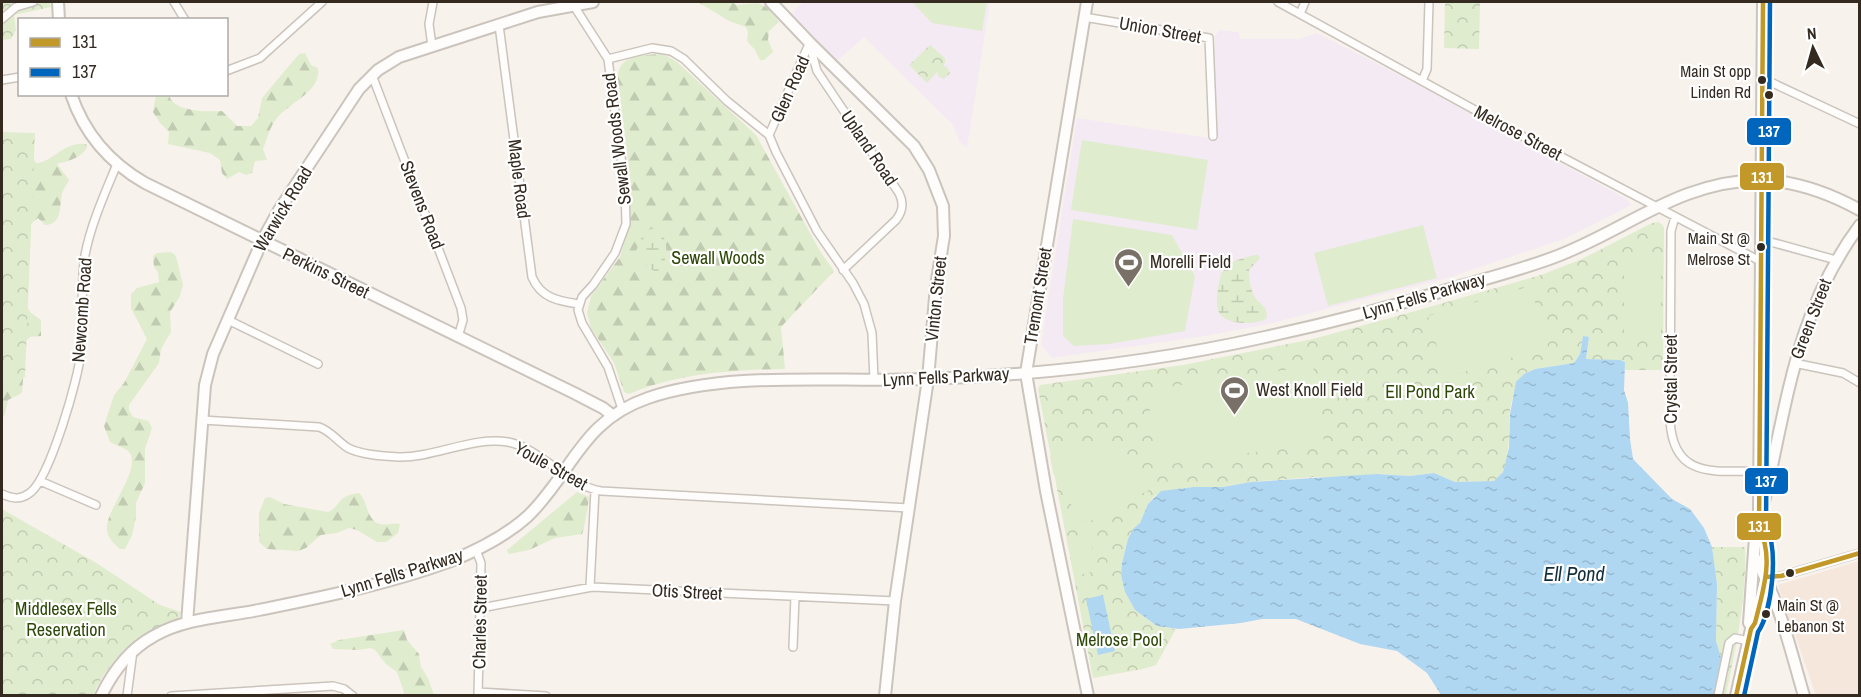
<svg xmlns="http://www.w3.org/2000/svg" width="1861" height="697" viewBox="0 0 1861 697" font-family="'Archivo Narrow',sans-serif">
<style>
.education{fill:#f4eaf3}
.medical{fill:#f5e7dc}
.forest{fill:url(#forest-firs)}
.wetland{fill:url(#wetland-marsh)}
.park{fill:url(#park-crowns)}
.pitch{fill:#e0ecce}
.water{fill:url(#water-ripples)}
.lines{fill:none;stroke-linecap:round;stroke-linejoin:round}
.street-casing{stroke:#cbc4bd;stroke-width:10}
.secondary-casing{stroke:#cbc4bd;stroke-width:14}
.primary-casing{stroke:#cbc4bd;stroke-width:14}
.street{stroke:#fefdfc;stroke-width:7}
.secondary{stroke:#fefdfc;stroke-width:10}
.primary{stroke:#fefdfc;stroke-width:10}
.bus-1-casing{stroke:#fff;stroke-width:9}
.bus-2-casing{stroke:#fff;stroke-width:9}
.bus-1{stroke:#c29828;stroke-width:4.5}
.bus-2{stroke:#0065bd;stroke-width:4.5}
.bus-dot{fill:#342a20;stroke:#fff;stroke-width:2}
.labels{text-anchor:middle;stroke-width:4.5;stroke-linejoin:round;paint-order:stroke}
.bus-label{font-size:16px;fill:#342a20;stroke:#fff;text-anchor:end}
.street-label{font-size:18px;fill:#342a20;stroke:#fff}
.park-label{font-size:18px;fill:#2e4808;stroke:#fff}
.poi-label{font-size:18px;fill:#342a20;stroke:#fff;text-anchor:start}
.water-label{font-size:20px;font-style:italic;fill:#122d3e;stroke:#fff}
.line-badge{stroke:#fff;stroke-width:2}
.badge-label{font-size:16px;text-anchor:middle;font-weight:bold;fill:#fff}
</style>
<defs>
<pattern id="forest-firs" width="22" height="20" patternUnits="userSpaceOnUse" patternTransform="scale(1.5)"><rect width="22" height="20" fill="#e0ecce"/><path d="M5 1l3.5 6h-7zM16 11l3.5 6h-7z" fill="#c1cbb1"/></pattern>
<pattern id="wetland-marsh" width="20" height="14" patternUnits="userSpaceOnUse" patternTransform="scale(1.5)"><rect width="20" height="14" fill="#e0ecce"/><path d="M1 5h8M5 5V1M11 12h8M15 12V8" fill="none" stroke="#c1cbb1"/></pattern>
<pattern id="park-crowns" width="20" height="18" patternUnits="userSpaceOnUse" patternTransform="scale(1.5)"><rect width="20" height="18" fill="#e0ecce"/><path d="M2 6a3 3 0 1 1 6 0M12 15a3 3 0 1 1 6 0" fill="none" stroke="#c1cbb1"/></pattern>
<pattern id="water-ripples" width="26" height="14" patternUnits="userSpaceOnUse" patternTransform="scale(1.5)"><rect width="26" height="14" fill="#afd7f2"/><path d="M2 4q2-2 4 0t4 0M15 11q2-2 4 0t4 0" fill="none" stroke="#97b9cf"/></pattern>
</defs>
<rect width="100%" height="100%" fill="#f8f2ec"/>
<!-- education -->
<path class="education" d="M803,2H990L967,148L960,142L952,124L864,37L837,61L791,14Z
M1220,30L1239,32L1240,39H1299L1317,33L1405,78L1628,200L1631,205L1564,239L1447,278L1268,324L1205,336L1052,358L1041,345L1077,118L1215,139V35Z"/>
<!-- medical -->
<path class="medical" d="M1859,561V695H1816L1778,585Z"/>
<!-- forest -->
<path class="forest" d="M698,2H731L737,5C762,3 762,0 779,22L769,31L768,40L773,52L764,60H760L755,50L747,41L748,32L746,27L729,21Z
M305,53L311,65L318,68C322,91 289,103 277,118C270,126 267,139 263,149L267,160L255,161L252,173L246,175L239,172L227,179L222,173L220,160L210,153L168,144L169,132L160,123L153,112L156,95H169C173,112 207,112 222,111L237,126H251L258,118L262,98L299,54Z
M659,54L667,56L677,62L756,135L820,251L834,271L781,327L785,369C732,370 679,373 629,394L624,392L614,363L591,328L587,313L591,296L620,257L630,224L631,186L618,80C616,56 640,55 659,54Z
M2,132C15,135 30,150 36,163C53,162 64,141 86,144L87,147C82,158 68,161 57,164L69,180C67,185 63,189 62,194C59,207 63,224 45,225L38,218L30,225L27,306L30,312L41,320V336L30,337L26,341L22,393L8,400L5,414L2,419Z
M171,252L175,255L177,260L183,285L180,296L170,312L171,332L161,349L159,363L129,405V410L133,417L148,421L152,428L145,449V483L136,503V517L132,535L125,549H120C114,544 108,538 107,530C104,511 146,465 127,450C122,447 115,445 110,442L104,426L114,395L124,383L147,339L131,308V294L137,288L159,282L158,272L154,267L153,256L157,253Z
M577,492L589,497C589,501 584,531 582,534L555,538L529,550L509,554L507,550Z
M359,493C368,500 366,521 380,524C387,526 393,522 400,524L398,533L386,542H377L357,530L349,528L337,533L321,535L306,548L298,551L267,549L259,542V513L265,498L270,497L284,504L328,512C342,506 335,496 359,493Z
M404,630L407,640L419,654L421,667L428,678L434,695H405L397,672L386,664L375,650L370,648L359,650L333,649L330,644L339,640Z"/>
<!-- wetland -->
<path class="wetland" d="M652,228C670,233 668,255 662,269L656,272L647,267L644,258L636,251L643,234Z
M1254,255H1258L1260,258L1249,270C1249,278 1251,293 1256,299C1262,306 1269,308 1266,319C1254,325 1223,326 1218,310C1215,301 1219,283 1221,273L1234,261Z"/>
<!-- park -->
<path class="park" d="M2,2H50L51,7L14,15L16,30L11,39L2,40Z
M1445,2H1480L1479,49L1444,48Z
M930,45L945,58V63L943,66L947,67L950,73L944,79L939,77L937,72L927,83L909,65Z
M2,132L35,133L25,377L2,376Z
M1659,222L1664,227L1663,370H1625V362L1622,361L1586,359L1589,337H1583L1580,354L1574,363L1535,369L1524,374C1520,383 1513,394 1511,404C1506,425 1515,469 1494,481L1455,482L1434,473L1410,476L1377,474L1343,478L1315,477L1251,482L1223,487L1184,488L1156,495L1148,504L1140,523L1128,539L1122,563L1121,575L1125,592L1135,610L1157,626L1176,629L1156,665L1143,669L1093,678L1038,389L1040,385L1183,365L1313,339L1419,310L1541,275L1582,259L1652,223Z
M2,509L98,564L160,605L181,612L178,620C135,634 112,655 93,695H2Z
M1712,547H1745C1747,597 1736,646 1726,695H1715L1721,657L1716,641L1717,584Z"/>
<!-- pitch -->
<path class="pitch" d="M912,2H987L982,31L932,23Z
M1082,140L1208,160L1197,230L1071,210Z
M1073,219L1172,235L1195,276L1185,331L1109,344L1074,346L1063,336V299Z
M1423,225L1437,278L1328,306L1314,253Z
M1624,252H1661V335L1624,334Z
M1530,286L1548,347L1446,377L1428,316Z
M1313,366L1324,442L1158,466L1147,390Z
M1079,447C1112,445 1135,461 1151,489L1087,523L1081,521L1053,473L1050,456L1065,449Z
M1089,533L1097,571L1074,576L1067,538Z"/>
<!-- water -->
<path class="water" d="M1583,336L1589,337L1586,359L1620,360L1625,362L1624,390L1628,403L1630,439L1633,459L1672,499L1690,509L1704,528L1712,547L1717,584L1716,641L1723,664L1715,695H1441L1427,673L1397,651L1360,644L1296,619H1262L1241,623L1179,629L1157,626L1135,610L1125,592L1121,575L1122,563L1128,539L1133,529L1140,523L1148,504L1161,491L1194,487H1223L1251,482L1377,474L1410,476L1434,473L1455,482L1494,481L1503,472L1509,448L1510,414L1516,382L1524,374L1535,369L1574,363L1580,354Z
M1103,595L1115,651L1098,655L1086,599Z"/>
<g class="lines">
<defs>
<path id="street" d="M174,2L185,20
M1278,2L1537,144L1760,261
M574,6L608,59
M1300,14L1305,2
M1084,17L1209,38L1213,136
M2,19L16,7L33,2
M499,25L532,277C541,298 558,301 579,304
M432,46L429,24L433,2
M810,46L817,71L899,193C904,203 903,211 896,220L843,270
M226,71L260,58L322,2
M372,75L461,308L463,320L458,337
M1762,78L1860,124
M2,80L20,77
M1422,81L1427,69L1429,2
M769,135L809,44
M1675,217L1671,231L1670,420C1673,479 1714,471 1759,471
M1760,239L1836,260
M228,320L318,364
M1794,363L1843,373L1860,383
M622,409L608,367L582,323L578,310L582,297L593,285L615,253L626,224L625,187L608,59L652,48L671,51L684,59L727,101L769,135L776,152L817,231L853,283L864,304L872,333L874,380
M202,420L319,427C331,431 337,441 348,448C362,455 383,456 398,457C434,458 473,436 508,442C542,449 566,485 601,491L909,508
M40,481L96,505
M2,494C13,499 21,500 31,492C50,476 79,378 81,351C84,319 80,286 85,255C91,224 105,193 117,164
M476,550L481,563L478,696
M1766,577L1781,576L1860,553
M590,587L595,490
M481,608L592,587L895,601
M793,647L795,597
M478,692L546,696
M127,696L133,651
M171,696L333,686L344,689L353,696
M1718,696L1729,643L1735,638L1748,641"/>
<path id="secondary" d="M58,2L59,20
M771,2L810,43L914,146L929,170L943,206L944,236L936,286L928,379L895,601L885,696
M1087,2L1026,373L1046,491L1088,696
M71,94C84,133 110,163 145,183L574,393L603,408L612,415
M1761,514C1787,409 1793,315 1860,225
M1754,556C1779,599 1790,648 1804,696
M187,623L205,385L213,354L262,241L279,210L359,89L378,70L399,57L538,12L593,2
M101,696C113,671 130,649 154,636C185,618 224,617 259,610C323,597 389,584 451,561C478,550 506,536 528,516C573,472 581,421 648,398C731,370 838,383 926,379C1040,375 1154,362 1265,337C1330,323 1394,306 1457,287C1492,277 1527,268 1560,255C1631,227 1680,181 1761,180"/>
<path id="primary" d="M1761,180C1796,181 1829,193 1860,210
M1749,623L1755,537L1759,529
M1736,696L1751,629L1755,623L1766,577L1764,538L1759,529V508L1763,2"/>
</defs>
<!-- street casing -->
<use href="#street" class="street-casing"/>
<!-- secondary casing -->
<use href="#secondary" class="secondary-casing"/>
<!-- primary casing -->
<use href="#primary" class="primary-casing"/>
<!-- street -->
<use href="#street" class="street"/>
<!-- secondary -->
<use href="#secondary" class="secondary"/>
<!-- primary -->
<use href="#primary" class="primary"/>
<defs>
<path id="bus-1" d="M1766,577L1781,576L1860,553
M1736,696L1751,629L1755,623C1762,594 1775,557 1759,529L1763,2"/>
<path id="bus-2" d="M1744,696L1758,632C1772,611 1779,550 1766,527L1770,2"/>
</defs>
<!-- bus-1 casing -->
<use href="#bus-1" class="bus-1-casing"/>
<!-- bus-2 casing -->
<use href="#bus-2" class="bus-2-casing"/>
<!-- bus-1 -->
<use href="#bus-1" class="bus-1"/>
<!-- bus-2 -->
<use href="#bus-2" class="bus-2"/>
</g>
<!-- icons -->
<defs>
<symbol id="stadium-pin" viewBox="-11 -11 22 30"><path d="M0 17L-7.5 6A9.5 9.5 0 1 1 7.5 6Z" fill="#797067" stroke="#fff"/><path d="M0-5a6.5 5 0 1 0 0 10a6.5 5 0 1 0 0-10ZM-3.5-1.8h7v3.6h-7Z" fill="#fff"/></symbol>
</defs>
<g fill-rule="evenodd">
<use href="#stadium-pin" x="1112" y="246" width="33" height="45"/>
<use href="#stadium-pin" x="1218" y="374" width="33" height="45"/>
</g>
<!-- markers -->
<g class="bus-dot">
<circle cx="1762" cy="80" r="5"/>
<circle cx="1769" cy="95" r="5"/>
<circle cx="1761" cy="247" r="5"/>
<circle cx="1790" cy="573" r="5"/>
<circle cx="1766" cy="614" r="5"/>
</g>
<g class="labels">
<!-- bus labels -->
<g class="bus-label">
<text x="1751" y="77">Main St opp<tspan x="1751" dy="21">Linden Rd</tspan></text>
<text x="1750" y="244">Main St @<tspan x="1750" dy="21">Melrose St</tspan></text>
<text x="1777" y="611" text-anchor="start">Main St @<tspan x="1777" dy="21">Lebanon St</tspan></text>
</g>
<!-- street labels -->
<g class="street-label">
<text transform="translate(1160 30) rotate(10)" y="6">Union Street</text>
<text transform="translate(790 89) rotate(-66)" y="6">Glen Road</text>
<text transform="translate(1518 133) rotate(28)" y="6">Melrose Street</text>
<text transform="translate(617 139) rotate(-97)" y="6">Sewall Woods Road</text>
<text transform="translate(869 148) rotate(56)" y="6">Upland Road</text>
<text transform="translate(519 179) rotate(83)" y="6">Maple Road</text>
<text transform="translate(422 205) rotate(69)" y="6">Stevens Road</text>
<text transform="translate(283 209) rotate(-59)" y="6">Warwick Road</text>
<text transform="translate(326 273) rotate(26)" y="6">Perkins Street</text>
<text transform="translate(1038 296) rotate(-81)" y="6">Tremont Street</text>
<text transform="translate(1424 296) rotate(-16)" y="6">Lynn Fells Parkway</text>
<text transform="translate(936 299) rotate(-84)" y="6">Vinton Street</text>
<text transform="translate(82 310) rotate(-86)" y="6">Newcomb Road</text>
<text transform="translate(1811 319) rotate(-69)" y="6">Green Street</text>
<text transform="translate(946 377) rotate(-3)" y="6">Lynn Fells Parkway</text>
<text transform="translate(1671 379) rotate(-90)" y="6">Crystal Street</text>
<text transform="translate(551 466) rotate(29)" y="6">Youle Street</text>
<text transform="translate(402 573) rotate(-17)" y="6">Lynn Fells Parkway</text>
<text transform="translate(687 592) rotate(3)" y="6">Otis Street</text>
<text transform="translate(480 622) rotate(-89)" y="6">Charles Street</text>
</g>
<!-- park labels -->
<g class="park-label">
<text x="718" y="264">Sewall Woods</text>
<text x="1430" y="398">Ell Pond Park</text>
<text x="66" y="615">Middlesex Fells<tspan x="66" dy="21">Reservation</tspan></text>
<text x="1119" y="646">Melrose Pool</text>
</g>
<!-- poi labels -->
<g class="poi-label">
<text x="1150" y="268">Morelli Field</text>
<text x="1256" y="396">West Knoll Field</text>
</g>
<!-- water labels -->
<g class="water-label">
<text x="1574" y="581">Ell Pond</text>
</g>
</g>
<g class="line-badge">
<rect x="1746" y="117" width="46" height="29" rx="6" fill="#0065bd"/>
<rect x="1739" y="162" width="46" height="29" rx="6" fill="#c29828"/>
<rect x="1744" y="467" width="45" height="28" rx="6" fill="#0065bd"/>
<rect x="1736" y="512" width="46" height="29" rx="6" fill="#c29828"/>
</g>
<g class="badge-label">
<text x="1769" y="137">137</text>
<text x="1762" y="183">131</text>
<text x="1766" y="487">137</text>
<text x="1759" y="532">131</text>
</g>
<!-- border -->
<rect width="1861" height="697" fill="none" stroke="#342a20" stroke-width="6"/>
<!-- legend -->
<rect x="18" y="18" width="210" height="78" fill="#ffffff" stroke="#aeaaa6" stroke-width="1.5"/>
<rect x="30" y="38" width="30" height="9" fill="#c29828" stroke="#aeaaa6" stroke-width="1.5"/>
<text x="72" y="48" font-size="18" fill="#342a20">131</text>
<rect x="30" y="68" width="30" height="9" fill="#0065bd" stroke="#aeaaa6" stroke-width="1.5"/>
<text x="72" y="78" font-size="18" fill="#342a20">137</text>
<!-- north arrow -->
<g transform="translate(1813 48) rotate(355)" stroke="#ffffff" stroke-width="4.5" paint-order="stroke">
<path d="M0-4.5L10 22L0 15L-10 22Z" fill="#342a20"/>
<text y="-9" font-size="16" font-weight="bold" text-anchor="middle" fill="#342a20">N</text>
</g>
</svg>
